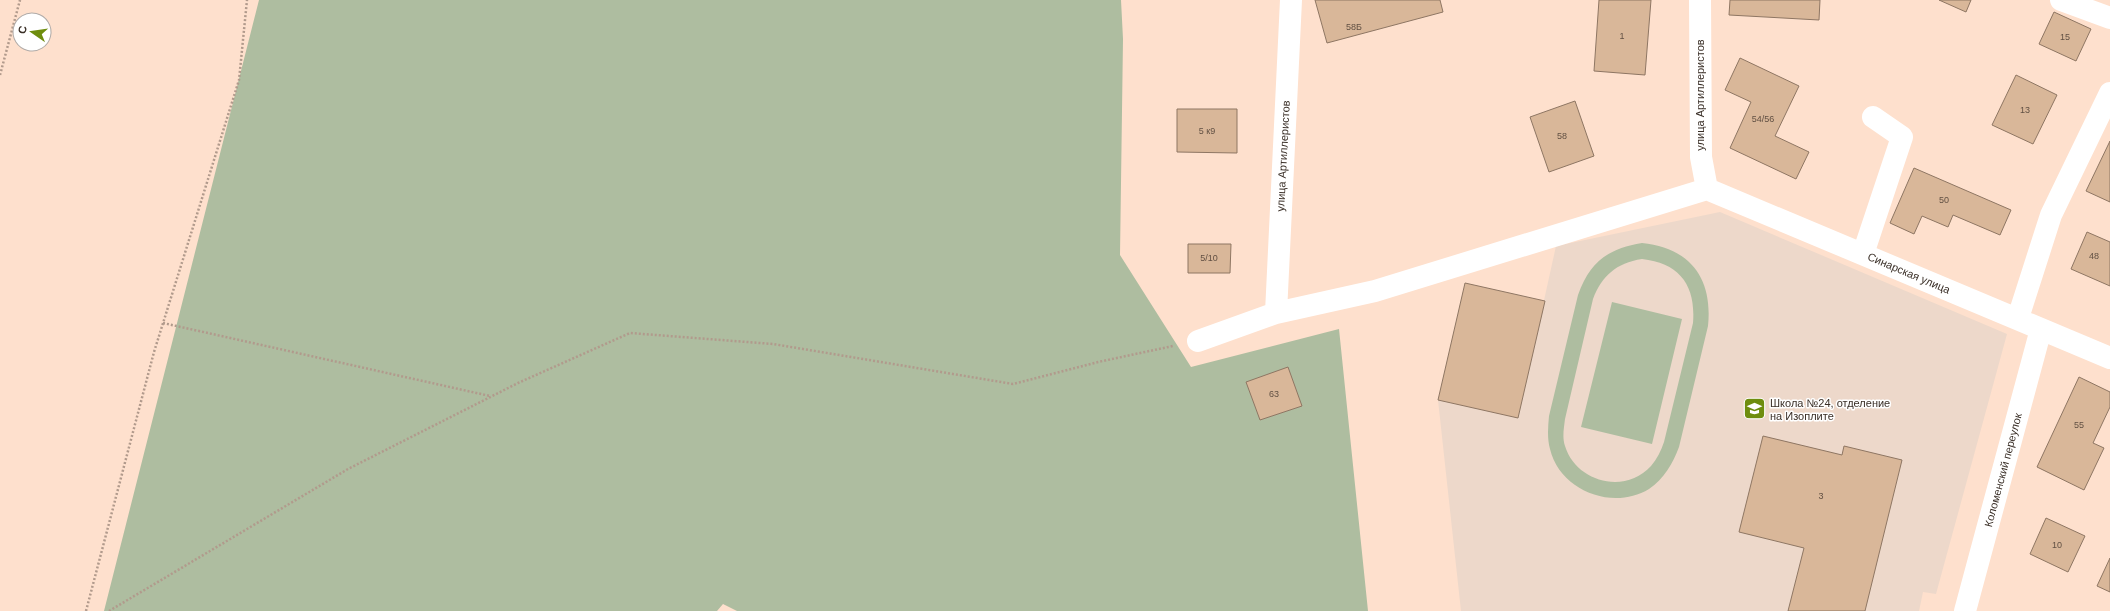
<svg xmlns="http://www.w3.org/2000/svg" width="2110" height="611" viewBox="0 0 2110 611" font-family="Arial,sans-serif">
<style>
.education{fill:#edd8ca}
.green{fill:#aebda0;fill-rule:evenodd}
.building{fill:#d9b799;stroke:#8e7663}
.lines{fill:none;stroke-linecap:round;stroke-linejoin:round}
.path{stroke:#b19a8c;stroke-width:2.5;stroke-dasharray:2 2;stroke-linecap:butt}
.minor{stroke:#fff;stroke-width:22}
.labels{text-anchor:middle;stroke-width:3;stroke-linejoin:round;paint-order:stroke}
.number-label{font-size:9px;fill:#615043}
.street-label{font-size:11px;fill:#392e26;stroke:#fff}
.poi-label{font-size:11px;fill:#392e26;stroke:#fff;text-anchor:start}
</style>
<rect width="100%" height="100%" fill="#fee0cd"/>
<!-- education -->
<path class="education" d="M1720,212L2007,334L1936,594L1923,592L1919,611H1461L1438,400L1518,418L1556,246Z"/>
<!-- green -->
<path class="green" d="M259,0H1121L1123,39L1120,255L1191,367L1339,329L1368,611H737L723,604L717,611H104Z
M1642,243C1690,248 1713,278 1708,326L1679,447C1673,463 1664,479 1649,489C1613,511 1560,491 1550,449C1547,438 1548,427 1549,416L1578,295C1590,262 1607,249 1642,243ZM1642,259C1680,263 1696,286 1693,323L1664,442C1661,451 1657,459 1651,466C1625,495 1576,482 1565,446C1562,437 1564,428 1565,419L1593,299C1602,276 1616,263 1642,259Z
M1612,302L1682,319L1652,444L1581,427Z"/>
<!-- building -->
<path class="building" d="M1315,0H1440L1443,12L1327,43Z
M1599,0H1651L1645,75L1594,71Z
M1730,0H1820L1819,20L1729,15Z
M1939,0H1971L1966,12Z
M2054,12L2091,29L2076,61L2039,44Z
M1740,58L1799,86L1775,136L1809,152L1796,179L1730,148L1751,102L1725,90Z
M2016,75L2057,95L2033,144L1992,125Z
M1575,101L1594,156L1549,172L1530,117Z
M1177,109H1237V153L1177,152Z
M2110,141V202L2086,191Z
M1914,168L2011,210L2000,235L1953,215L1948,227L1922,216L1914,234L1890,223Z
M2087,232L2110,242V286L2071,269Z
M1188,244H1231L1230,273H1188Z
M1465,283L1545,301L1518,418L1438,400Z
M1288,367L1302,406L1260,420L1246,382Z
M2079,377L2110,392V407L2093,443L2104,448L2084,490L2037,467Z
M1763,436L1842,455L1844,446L1902,460L1865,611H1788L1804,548L1739,532Z
M2046,518L2085,536L2068,572L2030,554Z
M2110,558V592L2097,586Z"/>
<g class="lines">
<!-- path -->
<path class="path" d="M0,75L20,0
M163,323L490,396
M86,611L154,352L239,80L247,0
M109,611L348,469L518,383L630,333L773,344L1013,384L1098,362L1173,346"/>
<!-- minor -->
<path class="minor" d="M1700,0L1701,157L1707,189
M2061,0L2110,18
M1707,189L2110,358
M1863,254L1902,137L1873,117
M1276,313L1291,0
M2018,318L2051,215L2110,93
M1198,341L1276,313L1375,291L1707,189
M1965,611L2041,329"/>
</g>
<!-- icons -->
<defs>
<symbol id="school-square" viewBox="-11 -11 22 22"><rect x="-9" y="-9" width="18" height="18" rx="4" fill="#6e8d0e" stroke="#fff"/><path d="M0-5L7-2L0 1L-7-2ZM-4 1L0 2.5L4 1V4Q0 6-4 4Z" fill="#fff"/></symbol>
</defs>
<g fill-rule="evenodd">
<use href="#school-square" x="1742" y="396" width="25" height="25"/>
</g>
<g class="labels">
<!-- number labels -->
<g class="number-label">
<text x="1354" y="30">58Б</text>
<text x="1622" y="39">1</text>
<text x="2065" y="40">15</text>
<text x="2025" y="113">13</text>
<text x="1763" y="122">54/56</text>
<text x="1207" y="134">5 к9</text>
<text x="1562" y="139">58</text>
<text x="1944" y="203">50</text>
<text x="2094" y="259">48</text>
<text x="1209" y="261">5/10</text>
<text x="1274" y="397">63</text>
<text x="2079" y="428">55</text>
<text x="1821" y="499">3</text>
<text x="2057" y="548">10</text>
</g>
<!-- street labels -->
<g class="street-label">
<text transform="translate(1700 95) rotate(-90)" y="4">улица Артиллеристов</text>
<text transform="translate(1283 156) rotate(-87)" y="4">улица Артиллеристов</text>
<text transform="translate(1909 273) rotate(23)" y="4">Синарская улица</text>
<text transform="translate(2003 470) rotate(-75)" y="4">Коломенский переулок</text>
</g>
<!-- poi labels -->
<g class="poi-label">
<text x="1770" y="407">Школа №24, отделение<tspan x="1770" dy="13">на Изоплите</tspan></text>
</g>
</g>
<!-- north arrow -->
<g transform="translate(32 32) rotate(283)"><circle r="19" fill="#ffffff" stroke="#b0aba8"/>
<path d="M0-3L7 15L0 10L-7 15Z" fill="#6e8d0e"/>
<text y="-6" font-size="11" font-weight="bold" text-anchor="middle" fill="#392e26">С</text>
</g>
</svg>
